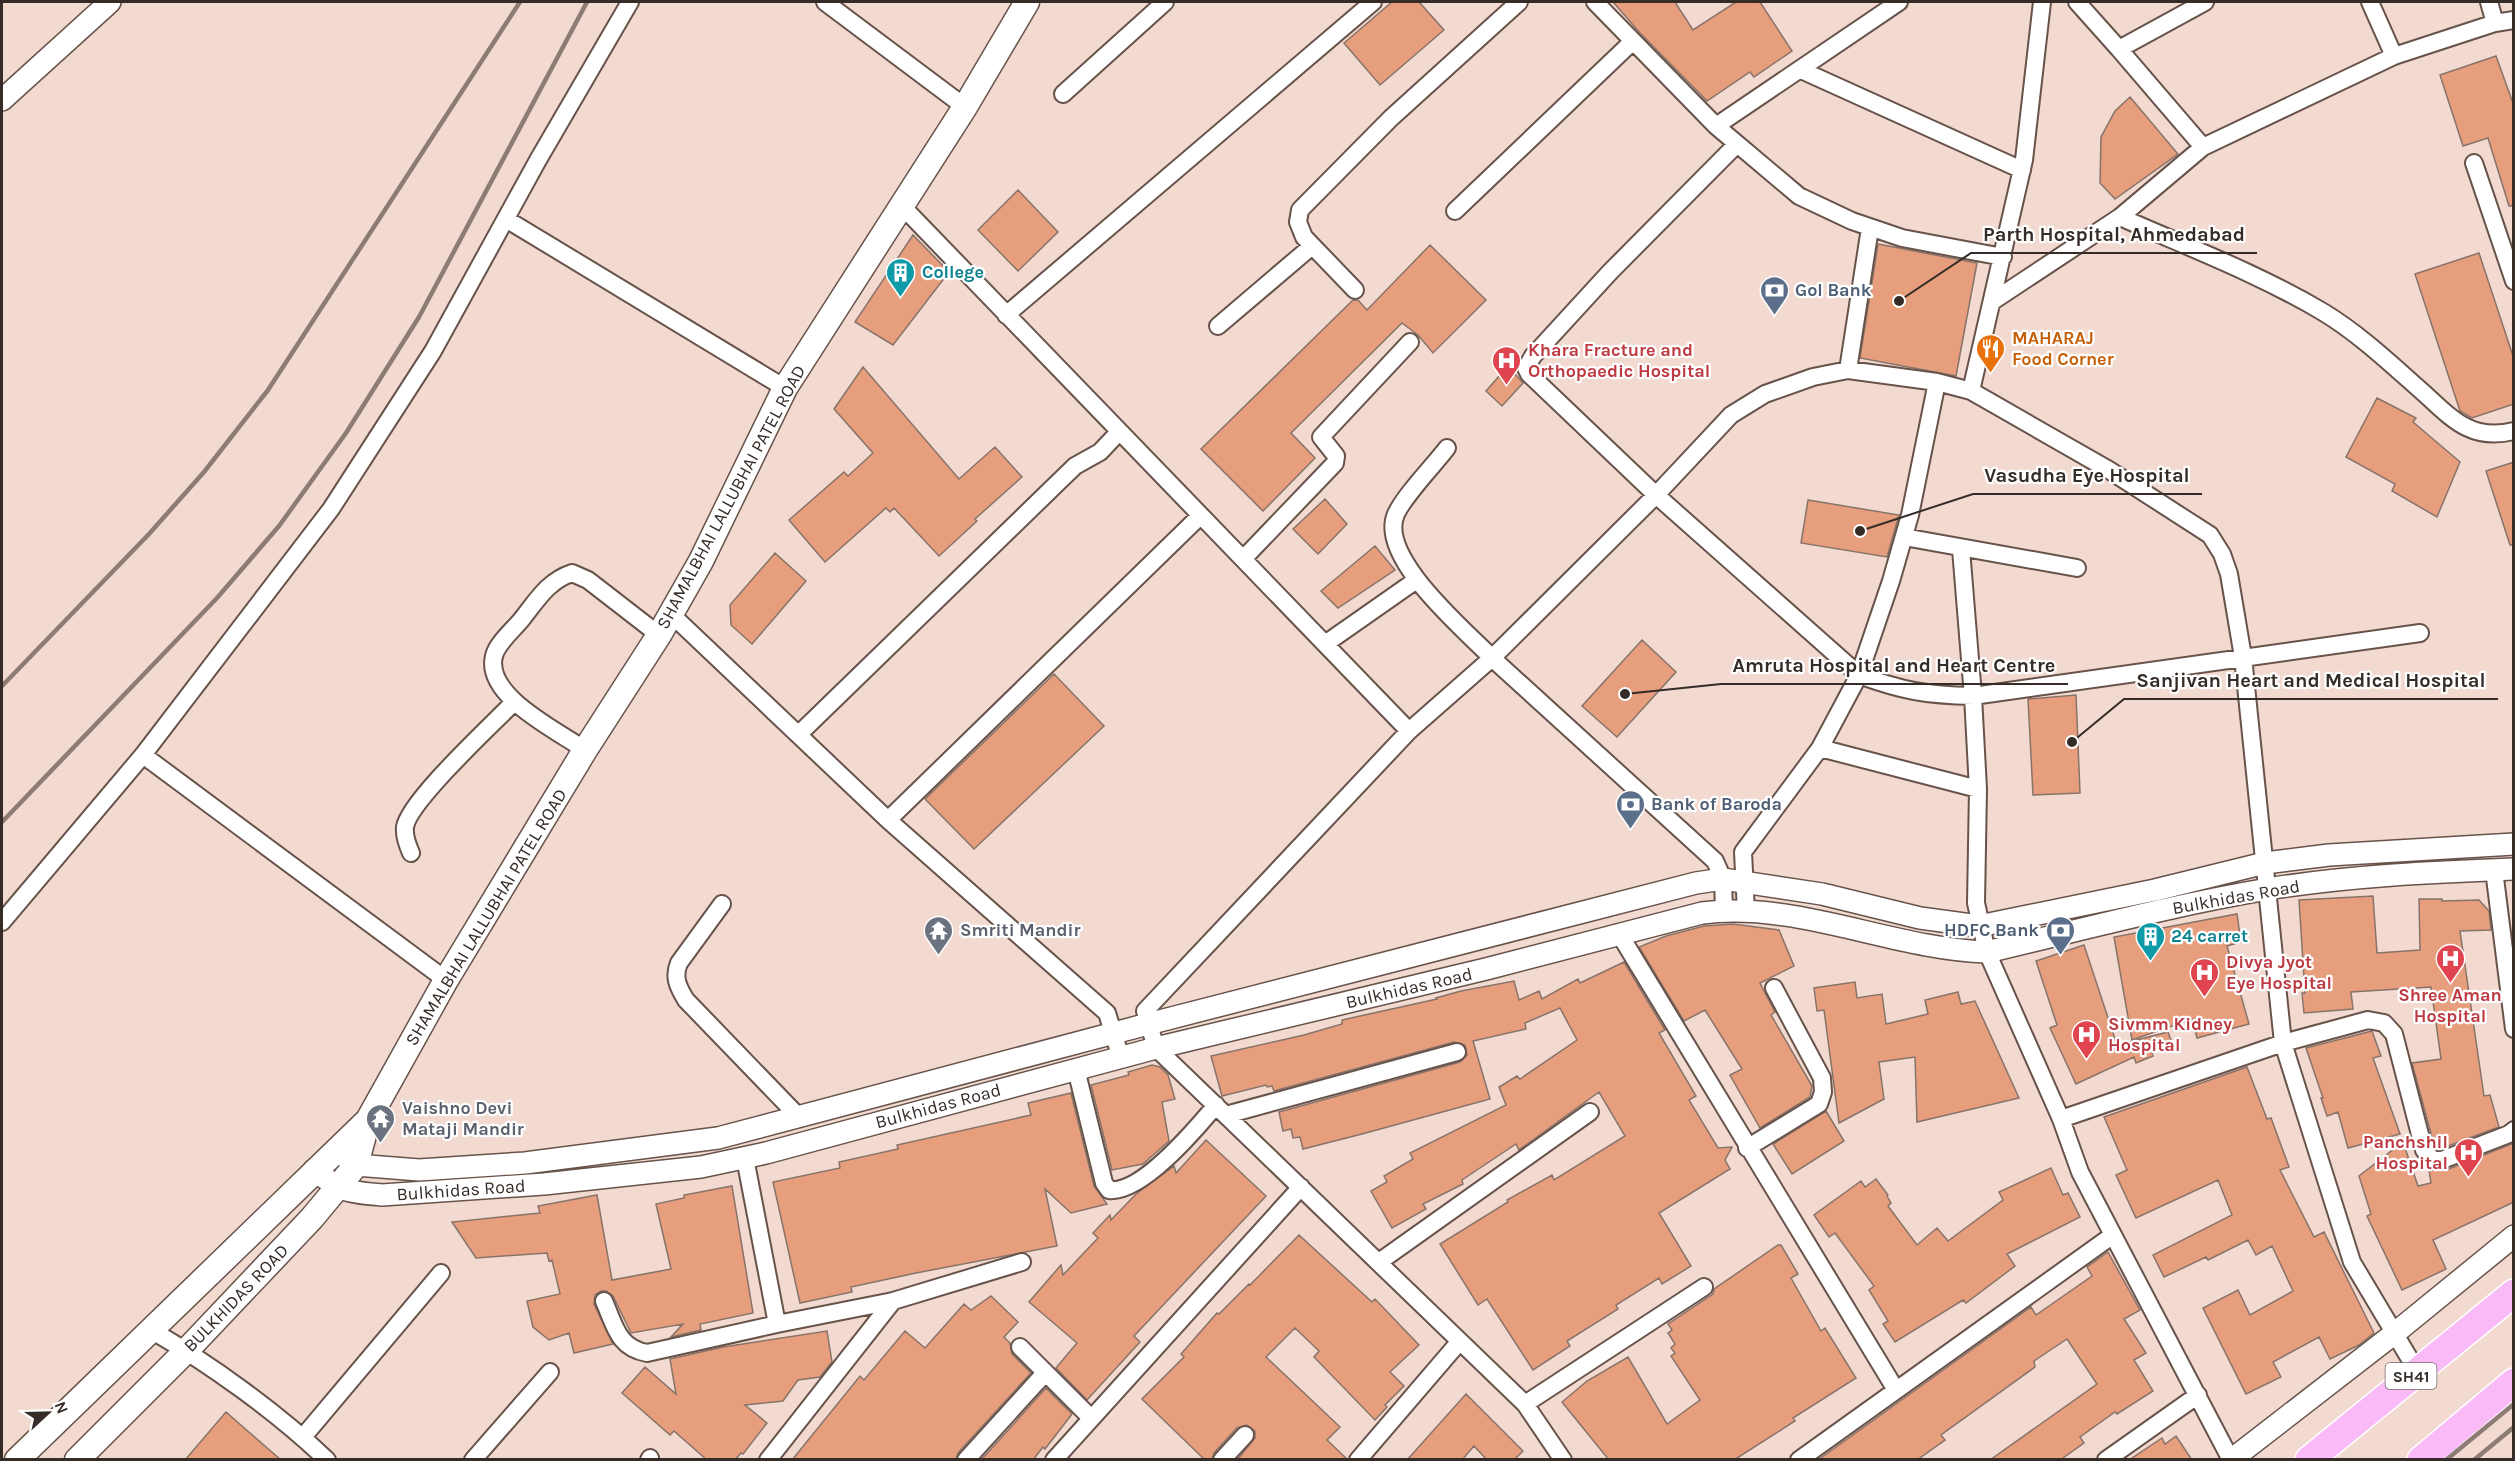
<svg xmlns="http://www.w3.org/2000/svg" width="2515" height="1461" viewBox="0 0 2515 1461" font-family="Karla,sans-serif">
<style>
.building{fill:#e69e7c;stroke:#88736a;stroke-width:1.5}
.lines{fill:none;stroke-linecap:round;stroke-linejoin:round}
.minor-casing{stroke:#67534a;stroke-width:20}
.tertiary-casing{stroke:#67534a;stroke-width:24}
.secondary-casing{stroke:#67534a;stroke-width:27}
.primary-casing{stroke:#fff;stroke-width:30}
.minor{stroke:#fff;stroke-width:16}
.tertiary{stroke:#fff;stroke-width:21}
.secondary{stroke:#fff;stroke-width:24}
.primary{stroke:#f9baf7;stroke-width:27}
.rail{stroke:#8c7c75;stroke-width:4.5}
.labels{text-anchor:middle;stroke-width:4.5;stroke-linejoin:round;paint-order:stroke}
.shield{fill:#fff;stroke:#726b68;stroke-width:1.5}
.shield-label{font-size:16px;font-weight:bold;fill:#352c28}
.culture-label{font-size:18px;font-weight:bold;fill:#0d838f;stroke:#fff;text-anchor:start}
.service-label{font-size:18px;font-weight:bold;fill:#4e5e75;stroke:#fff;text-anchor:start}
.food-label{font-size:18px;font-weight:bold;fill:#c56008;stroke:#fff;text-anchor:start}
.health-label{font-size:18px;font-weight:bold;fill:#be3a42;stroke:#fff;text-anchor:start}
.street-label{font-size:18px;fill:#352c28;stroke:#fff}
.worship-label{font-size:18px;font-weight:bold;fill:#5b616d;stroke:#fff;text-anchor:start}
.leader{fill:none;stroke:#352c28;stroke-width:2}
.callout-dot{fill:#352c28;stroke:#fff;stroke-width:2}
.callout-label{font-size:20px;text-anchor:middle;font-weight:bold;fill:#352c28;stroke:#fff;stroke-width:4.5;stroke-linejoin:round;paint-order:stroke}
</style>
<rect width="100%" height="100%" fill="#f2dad0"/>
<!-- building -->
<path class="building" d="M1392,2H1419L1444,30L1380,85L1344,43Z
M1613,2H1675L1693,30L1736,2H1760L1792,51L1754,77L1750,72L1707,101L1640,33Z
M2496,56L2514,106V206H2509L2488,138L2463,146L2440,75Z
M2130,97L2178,154L2115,199L2100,183L2101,137L2115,111Z
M1018,190L1058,232L1018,271L978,230Z
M913,235L949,272L893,345L855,322Z
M1878,244L1977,263L1956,376L1860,358Z
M1430,245L1486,300L1433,353L1418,335L1402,323L1291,433L1315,458L1263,511L1201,449L1353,300H1358L1367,310Z
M2479,253L2514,359V404L2472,418L2460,411L2415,274Z
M1508,366L1523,383L1502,406L1486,391Z
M863,367L959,479L995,447L1022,477L975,519L977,521L939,556L894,508L890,512L886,508L825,562L789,520L844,472L848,476L873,453L834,409Z
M2377,398L2416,418L2413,422L2460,462L2437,517L2392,491L2395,484L2346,457Z
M2514,462V545H2510L2486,471Z
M1325,499L1347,524L1318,554L1293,529Z
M1808,500L1899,515L1887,557L1801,543Z
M1375,546L1395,570L1338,608L1321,591Z
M775,553L806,581L752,644L731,625L730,605Z
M1642,640L1676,672L1617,737L1582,706Z
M1054,674L1104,726L974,849L925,799Z
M2076,695L2080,793L2033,795L2028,699Z
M2373,896L2377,953L2420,950L2419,899H2442V901L2479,900L2489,911L2491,930L2460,931L2484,1096L2490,1095L2499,1127L2440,1149L2434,1145L2412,1063L2441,1059L2431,987L2351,992L2353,1009L2304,1013L2302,993H2305L2299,900Z
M2237,914L2241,942L2227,946L2249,1024L2197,1038L2192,1019L2132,1040L2114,937Z
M1733,924L1779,930L1794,966L1760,983L1775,1012L1771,1015L1812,1086L1810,1097L1760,1128L1730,1075L1742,1069L1705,1010L1684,1021L1639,947L1666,936L1704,926Z
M2084,945L2117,1045L2168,1032L2171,1040L2151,1049L2153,1056L2136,1063L2134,1057L2076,1084L2050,1028L2057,1025L2036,961Z
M1624,962L1665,1030L1659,1033L1696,1096L1689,1100L1718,1148L1732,1147L1725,1160L1730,1169L1659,1213L1691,1266L1662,1284L1659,1278L1616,1305L1618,1309L1567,1341L1570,1346L1533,1370L1487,1299L1478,1305L1440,1244L1508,1202L1507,1200L1552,1175L1554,1180L1625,1136L1599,1092L1519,1150L1516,1144L1462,1180L1463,1184L1423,1204L1426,1209L1392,1228L1371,1191L1387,1182L1384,1176L1413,1159L1410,1153L1506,1105L1499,1087L1517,1076L1520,1079L1577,1040L1560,1008L1525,1023L1526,1029L1473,1041L1490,1099L1362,1134L1303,1149L1300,1137L1293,1138L1291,1129L1283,1131L1279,1112L1460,1062L1467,1055L1465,1045L1454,1042L1274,1091L1272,1086L1267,1087L1266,1085L1222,1096L1211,1056L1304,1035L1342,1024V1020L1437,999L1436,998L1461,991L1514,981L1519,1000L1539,991L1542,999L1578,979L1580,983Z
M1855,982L1857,998L1882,994L1886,1024L1928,1014L1925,1000L1958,992L1961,1004L1975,1001L2019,1098L1917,1122L1915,1057L1879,1062L1884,1099L1839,1123L1824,1010L1817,1011L1814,988Z
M2372,1031L2381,1056L2373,1058L2400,1134L2348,1148L2338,1112L2327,1116L2321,1098H2323L2306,1048Z
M1152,1065L1160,1067L1168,1075L1175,1099L1162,1102L1169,1141L1143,1164L1112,1170L1091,1085L1129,1075L1128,1072Z
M2247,1067L2267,1119L2271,1118L2289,1167L2280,1170L2314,1237L2324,1232L2374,1333L2359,1345L2330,1359L2319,1337L2273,1362L2281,1377L2246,1394L2203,1308L2238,1290L2250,1315L2293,1291L2272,1246L2256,1255L2248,1240L2208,1260L2206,1257L2164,1277L2153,1255L2232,1215L2218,1180L2136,1218L2116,1175L2127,1170L2104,1117Z
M1071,1093L1094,1186L1107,1204L1071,1213L1045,1189L1057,1246L916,1273L851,1287L852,1292L800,1303L773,1182L840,1168L839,1162L898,1149L897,1145L1031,1115L1028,1103Z
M1826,1111L1844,1141L1792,1174L1773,1144Z
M1206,1140L1266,1196L1134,1336L1140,1342L1087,1400L1056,1368L1077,1343L1029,1302L1061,1265L1063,1275L1098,1238L1093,1233L1110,1215L1111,1220L1136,1194L1174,1166L1176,1173Z
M2403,1142L2418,1186L2431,1183L2429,1170H2446L2514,1143V1202L2433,1240L2446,1269L2402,1290L2367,1216L2371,1214L2359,1176Z
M2051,1168L2063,1195L2068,1193L2080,1217L2007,1254L2015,1266L1966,1303L1963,1300L1895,1342L1883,1324L1888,1321L1869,1290L1874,1286L1835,1233L1829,1237L1814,1215L1861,1181L1865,1187L1876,1179L1888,1195L1887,1196L1891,1203L1888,1206L1917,1245L1937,1228L1948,1241L2003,1200L1999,1192Z
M732,1186L753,1313L700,1324L701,1330L671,1337L683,1324L631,1333L613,1296L606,1291H601L595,1295L594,1304L613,1344L574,1353L569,1333L549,1340L533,1327L527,1301L560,1294L552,1260L549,1261L547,1253L476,1258L452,1222L540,1213L538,1206L597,1195L612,1280L671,1269L656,1204L684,1198V1195Z
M1299,1235L1372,1302L1375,1299L1419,1345L1390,1372L1404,1386L1385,1405L1387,1407L1375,1420L1314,1357L1319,1351L1295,1328L1266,1357L1340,1427L1327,1440L1348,1460H1237L1255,1438V1431L1247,1425L1237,1428L1214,1453L1212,1460H1205L1142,1399L1184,1357L1181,1354L1217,1313L1219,1314L1249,1284L1250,1285Z
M1778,1245H1781L1798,1274L1791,1278L1821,1331L1825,1328L1856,1378L1793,1418L1795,1421L1734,1460H1609L1562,1402L1587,1381L1628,1357L1667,1424L1700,1400L1671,1356L1675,1353L1671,1348L1675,1344L1668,1333L1672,1330L1668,1324L1713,1294L1714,1289Z
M2108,1252L2140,1310L2124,1319L2146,1353L2134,1360L2153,1391L2117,1414L2115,1412L2080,1437L2084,1443L2060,1460H1990L2097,1384L2067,1339L2034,1361L2035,1367L1941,1435L1945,1440L1917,1460H1818L2031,1307L2036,1315L2092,1276L2087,1267Z
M991,1296L1018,1322L1004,1337L1010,1343L1012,1354L1031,1373L958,1453L956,1460H792L860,1376L864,1380L905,1331L925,1348L964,1304L971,1310Z
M827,1331L832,1362L820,1377L798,1380L783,1401L745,1405L767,1423L743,1454L741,1453L735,1460H707L674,1431L670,1435L622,1393L645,1367L676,1394L670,1359L723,1347Z
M1046,1388L1072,1414L1045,1449L1043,1447L1033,1460H981Z
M1466,1394L1523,1451L1514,1460H1487L1474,1446L1462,1460H1407Z
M226,1412L281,1460H185Z
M2176,1436L2192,1460H2129L2162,1438L2165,1444Z"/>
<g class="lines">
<defs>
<path id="minor" d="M825,2L965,107
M1595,2L1716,126
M1899,2L1716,126L1799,196L1852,221L1902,238L2003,257
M2077,2L2119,49L2205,2
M2370,2L2394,56
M2489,2L2495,23
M2119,49L2203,147L2394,56L2495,23L2514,20
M1801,70L2022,170
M1063,94L1165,2
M1737,144L1610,272L1533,356L1526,368L1529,374L1656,495L1731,415L1765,394L1813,377L1848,370L1937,382
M2474,163L2514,281
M902,206L1409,731L1145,1011L1156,1048L1525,1404L1563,1460
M1455,211L1632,42
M2120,217C2188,247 2259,274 2323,312C2361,335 2393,366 2426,395C2454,421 2473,441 2514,431
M506,219L785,388
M1355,290L1304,237L1298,222L1300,210L1391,118L1519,2
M1993,301L2120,217L2203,147
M1006,315L1373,2
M1218,326L1312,246
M1848,370L1870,228
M1971,391L2024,160L2042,2
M1447,448C1434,465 1404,496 1396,514C1377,557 1465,630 1492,658L1656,495L1859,675C1903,691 1926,695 1973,696L1961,549
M1904,537L2077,568
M1244,558L1335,463L1336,456L1321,437L1410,342
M671,614L888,820L1107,1013L1121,1058
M1325,644L1415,581
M1409,731L1492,658L1715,861L1723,879L1724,910
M799,734L1075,466L1100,452L1119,432
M1820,748L1859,675L1891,581L1910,515L1937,382L1971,391L2109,470L2210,535L2222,554L2229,574L2243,657L2283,1043L2352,1262L2417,1371
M585,750C558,731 484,696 494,656C497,643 514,629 522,619C537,600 548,581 572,573L588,580L659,635
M143,755L446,980
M1978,789L1973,696L2420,633
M888,820L1200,516
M411,853C407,844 404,836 405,827C409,801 493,724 514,702
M2494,870L2514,1029
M722,904L679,963C673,977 678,987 686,1000L798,1116
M1746,912L1743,852L1820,748L1978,789L1976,903L1987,952L2061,1119L2080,1172L2231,1460
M2,922L143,755L331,509L433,351L538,160L630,2
M1620,935L1896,1390
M1076,1069L1104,1183L1109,1190C1141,1194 1196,1129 1216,1105
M1226,1115L1457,1052
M2061,1119L2283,1043L2368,1020L2384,1023L2394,1034L2424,1150L2433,1160H2442L2509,1134L2514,1130
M1747,1148L1819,1104L1823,1092L1822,1078L1774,988
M745,1158L777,1324
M1379,1262L1590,1112
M604,1301C615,1326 618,1348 647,1353L777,1324L893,1301L1022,1262
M151,1330C210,1364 278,1413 327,1460
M1020,1347L1091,1418
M1525,1404L1704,1287
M303,1437L441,1273
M473,1460L550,1372
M649,1460L650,1458
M768,1460L893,1301
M966,1460L1045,1373
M1054,1460L1301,1187
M1222,1460L1245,1435
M1358,1460L1460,1341
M1799,1460L2113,1235
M2106,1460L2198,1395"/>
<path id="tertiary" d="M2,100L110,2
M345,1156L356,1165L419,1170L525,1163L718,1138L1148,1024L1696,883L1723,879L1822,894L1920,918L1979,926L2155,890L2265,863L2329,855L2514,844
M314,1170C342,1192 347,1192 382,1195L544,1184L701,1167L766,1153L1156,1048L1486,969L1702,913C1799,901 1891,949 1987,952C2080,930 2173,905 2268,889C2348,876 2432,872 2514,869
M2231,1460L2395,1333L2514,1236"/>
<path id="secondary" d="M17,1460L368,1120
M77,1460L186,1351L312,1218L356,1165L368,1120L446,980L585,750L659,635L701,561L785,388L965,107L1027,2"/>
<path id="primary" d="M2309,1460L2514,1293
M2421,1460L2514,1382"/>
</defs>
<!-- minor casing -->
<use href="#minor" class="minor-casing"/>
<!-- tertiary casing -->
<use href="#tertiary" class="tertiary-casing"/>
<!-- secondary casing -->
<use href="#secondary" class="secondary-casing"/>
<!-- primary casing -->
<use href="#primary" class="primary-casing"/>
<!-- minor -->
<use href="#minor" class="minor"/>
<!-- tertiary -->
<use href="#tertiary" class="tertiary"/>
<!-- secondary -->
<use href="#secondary" class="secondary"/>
<!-- primary -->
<use href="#primary" class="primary"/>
<!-- rail -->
<path class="rail" d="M2,686L149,534L204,472L268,390L520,2
M2,822L217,598L279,526L346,433L419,317L587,2
M2446,1460L2514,1404
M2474,1460L2514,1427"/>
</g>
<!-- icons -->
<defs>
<symbol id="building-pin" viewBox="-11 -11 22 30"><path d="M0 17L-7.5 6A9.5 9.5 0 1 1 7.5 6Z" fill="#0f9aa8" stroke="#fff"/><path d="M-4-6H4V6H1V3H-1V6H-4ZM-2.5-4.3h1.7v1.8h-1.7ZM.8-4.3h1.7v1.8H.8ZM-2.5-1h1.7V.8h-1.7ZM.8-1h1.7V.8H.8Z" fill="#fff"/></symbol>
<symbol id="bank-pin" viewBox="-11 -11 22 30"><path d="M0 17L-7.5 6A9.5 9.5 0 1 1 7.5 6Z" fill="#5c6f8a" stroke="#fff"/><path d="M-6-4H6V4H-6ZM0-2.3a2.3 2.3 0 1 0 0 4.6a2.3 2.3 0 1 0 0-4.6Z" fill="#fff"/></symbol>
<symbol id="restaurant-pin" viewBox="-11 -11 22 30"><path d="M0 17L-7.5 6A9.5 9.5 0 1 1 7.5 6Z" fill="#e8710a" stroke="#fff"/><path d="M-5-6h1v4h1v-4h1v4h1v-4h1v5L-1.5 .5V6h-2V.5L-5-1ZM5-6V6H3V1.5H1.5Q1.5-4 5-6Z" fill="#fff"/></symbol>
<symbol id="hospital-pin" viewBox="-11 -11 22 30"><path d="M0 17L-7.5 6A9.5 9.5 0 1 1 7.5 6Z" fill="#e0444e" stroke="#fff"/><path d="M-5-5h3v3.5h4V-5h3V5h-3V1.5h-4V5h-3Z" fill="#fff"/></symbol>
<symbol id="temple-pin" viewBox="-11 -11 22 30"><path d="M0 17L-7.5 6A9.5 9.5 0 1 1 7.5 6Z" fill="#6b7280" stroke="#fff"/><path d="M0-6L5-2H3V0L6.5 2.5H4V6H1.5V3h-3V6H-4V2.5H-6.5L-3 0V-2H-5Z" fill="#fff"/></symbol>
</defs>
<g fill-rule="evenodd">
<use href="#building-pin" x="884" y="256" width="33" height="45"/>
<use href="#bank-pin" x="1758" y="274" width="33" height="45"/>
<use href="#restaurant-pin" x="1974" y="332" width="33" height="45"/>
<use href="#hospital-pin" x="1490" y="344" width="33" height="45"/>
<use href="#bank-pin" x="1614" y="788" width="33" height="45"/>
<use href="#temple-pin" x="922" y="914" width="33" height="45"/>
<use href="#bank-pin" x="2044" y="914" width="33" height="45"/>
<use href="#building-pin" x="2134" y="920" width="33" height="45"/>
<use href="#hospital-pin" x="2434" y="942" width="33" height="45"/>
<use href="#hospital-pin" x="2188" y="956" width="33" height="45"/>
<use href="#hospital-pin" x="2070" y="1018" width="33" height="45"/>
<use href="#temple-pin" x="364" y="1102" width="33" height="45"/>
<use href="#hospital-pin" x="2452" y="1136" width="33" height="45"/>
</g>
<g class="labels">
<!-- shield labels -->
<rect class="shield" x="2385.5" y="1363" width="51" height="26" rx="4.5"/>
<g class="shield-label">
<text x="2411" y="1382">SH41</text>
</g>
<!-- culture labels -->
<g class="culture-label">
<text x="922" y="278">College</text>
<text x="2171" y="942">24 carret</text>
</g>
<!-- service labels -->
<g class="service-label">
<text x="1795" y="296">Gol Bank</text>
<text x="1651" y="810">Bank of Baroda</text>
<text x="2039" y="936" text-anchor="end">HDFC Bank</text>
</g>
<!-- food labels -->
<g class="food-label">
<text x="2012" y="344">MAHARAJ<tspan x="2012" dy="21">Food Corner</tspan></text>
</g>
<!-- health labels -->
<g class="health-label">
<text x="1528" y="356">Khara Fracture and<tspan x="1528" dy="21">Orthopaedic Hospital</tspan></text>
<text x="2226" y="968">Divya Jyot<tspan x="2226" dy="21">Eye Hospital</tspan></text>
<text x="2450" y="1001" text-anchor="middle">Shree Aman<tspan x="2450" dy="21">Hospital</tspan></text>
<text x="2108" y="1030">Sivmm Kidney<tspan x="2108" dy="21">Hospital</tspan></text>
<text x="2448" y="1148" text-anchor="end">Panchshil<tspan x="2448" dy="21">Hospital</tspan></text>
</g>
<!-- street labels -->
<g class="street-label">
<text transform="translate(731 497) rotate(-62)" y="6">SHAMALBHAI LALLUBHAI PATEL ROAD</text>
<text transform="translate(2236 897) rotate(-10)" y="6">Bulkhidas Road</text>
<text transform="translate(486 917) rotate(-59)" y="6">SHAMALBHAI LALLUBHAI PATEL ROAD</text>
<text transform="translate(1409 988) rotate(-13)" y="6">Bulkhidas Road</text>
<text transform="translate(938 1106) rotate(-15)" y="6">Bulkhidas Road</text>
<text transform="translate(461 1190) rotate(-4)" y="6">Bulkhidas Road</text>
<text transform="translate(236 1298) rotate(-46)" y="6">BULKHIDAS ROAD</text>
</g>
<!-- worship labels -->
<g class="worship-label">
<text x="960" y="936">Smriti Mandir</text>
<text x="402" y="1114">Vaishno Devi<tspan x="402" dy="21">Mataji Mandir</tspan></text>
</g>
</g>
<!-- callouts -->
<path class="leader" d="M1899 301L1971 253H2257M1860 531L1973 494H2202M1625 694L1721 684H2068M2072 742L2124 699H2498"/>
<g class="callout-dot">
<circle cx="1899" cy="301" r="6"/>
<circle cx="1860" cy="531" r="6"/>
<circle cx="1625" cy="694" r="6"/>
<circle cx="2072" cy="742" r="6"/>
</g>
<g class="callout-label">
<text x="2114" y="241">Parth Hospital, Ahmedabad</text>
<text x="2087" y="482">Vasudha Eye Hospital</text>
<text x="1894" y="672">Amruta Hospital and Heart Centre</text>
<text x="2311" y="687">Sanjivan Heart and Medical Hospital</text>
</g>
<!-- border -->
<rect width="2515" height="1461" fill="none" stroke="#352c28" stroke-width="6"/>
<!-- north arrow -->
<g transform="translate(48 1413) rotate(68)" stroke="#ffffff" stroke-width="4.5" paint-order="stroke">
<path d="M0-4.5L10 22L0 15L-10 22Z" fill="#352c28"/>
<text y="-9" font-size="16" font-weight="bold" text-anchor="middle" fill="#352c28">N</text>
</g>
</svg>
